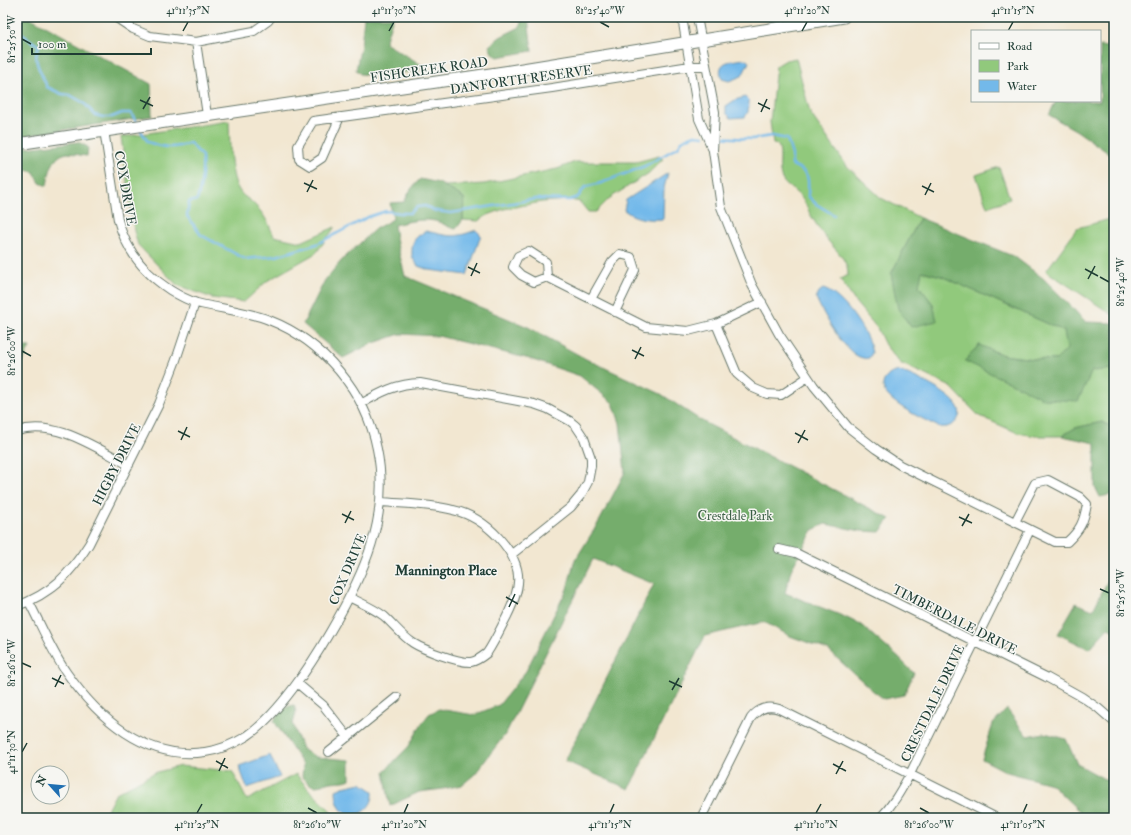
<svg xmlns="http://www.w3.org/2000/svg" width="1131" height="835" viewBox="0 0 1131 835" font-family="'IM FELL Double Pica',serif">
<style>
.green{fill:#91c97c;stroke:#588358}
.forest{fill:#74ad6c;stroke:#4a7550}
.water{fill:#73b9ea;stroke:#497b8f}
.lines{fill:none;stroke-linecap:round;stroke-linejoin:round}
.stream{stroke:#73b9ea;stroke-width:2.5}
.minor-casing{stroke:#69786b;stroke-width:10}
.major-casing{stroke:#69786b;stroke-width:13}
.minor{stroke:#fff;stroke-width:8}
.major{stroke:#fff;stroke-width:11}
.ticks{fill:none;stroke:#1f3d34;stroke-width:1.5}
.labels{text-anchor:middle;stroke-width:3;stroke-linejoin:round;paint-order:stroke}
.street-label{font-size:13px;fill:#1f3d34;stroke:#f6f6f2}
.park-label{font-size:13px;fill:#3c6046;stroke:#f6f6f2}
.neighbourhood-label{font-size:14px;font-weight:bold;fill:#1f3d34;stroke:#f6f6f2}
.neatline{fill:none;stroke:#1f3d34;stroke-width:1.5}
.ticks-label{font-size:10px;text-anchor:middle;fill:#1f3d34}
</style>
<rect width="100%" height="100%" fill="#f6f6f2"/>
<filter id="ink" filterUnits="userSpaceOnUse"><feTurbulence type="fractalNoise" baseFrequency=".025" numOctaves="2"/><feDisplacementMap in="SourceGraphic" scale="8" xChannelSelector="R" yChannelSelector="G"/><feConvolveMatrix kernelMatrix="1 2 1 2 8 2 1 2 1" color-interpolation-filters="sRGB"/></filter>
<filter id="wash" filterUnits="userSpaceOnUse"><feTurbulence type="fractalNoise" baseFrequency=".012" numOctaves="4" result="noise"/><feDisplacementMap in="SourceGraphic" scale="16" xChannelSelector="R" yChannelSelector="G"/><feGaussianBlur stdDeviation="0.9" result="paint"/><feColorMatrix in="noise" values="0 0 0 0 0 0 0 0 0 0 0 0 0 0 0 0 0 1.4 0 .05"/><feComposite in="paint" operator="in"/></filter>
<g filter="url(#wash)">
<rect width="100%" height="100%" fill="#f2e7d1"/>
<!-- green -->
<path class="green" d="M796,58L810,113L847,166L881,198L920,218L891,274L933,304L919,286L921,271L941,276L1064,331L1068,349L1056,360L1033,359L1003,355L979,345L965,361L1092,371L1114,369V428L1102,422L1075,428L1062,436H1035L1018,433L979,416L951,387L900,363L885,345L877,328L856,303L840,279L848,275C848,261 838,252 829,242C823,235 818,227 813,219C809,213 807,206 803,200C798,192 787,187 783,181C776,170 783,156 778,145L773,144L770,122L776,66L786,60Z
M229,121C230,139 229,179 241,193C244,197 249,199 253,203C265,215 267,221 274,236L301,242L335,227L316,253L267,281L244,302L212,298L177,285L138,245L134,231L121,137Z
M659,156L663,159L649,173L610,198L596,212H588L580,202L570,200L542,202L504,209L488,215L478,221L463,220L464,198L444,186L484,184L557,169L575,162H636Z
M999,167L1010,199L987,207L976,175Z
M1114,218V312L1113,315L1046,271L1077,228Z
M180,766L232,771L247,800L296,774L311,792L329,809L333,818H103L116,793L154,773Z"/>
<!-- forest -->
<path class="forest" d="M17,17H29L151,84L152,116L17,137Z
M364,17H393L385,43L422,65L418,72H399L380,76L360,74L356,70L361,45Z
M522,17H528L532,51L498,57L492,53L489,46L500,37L520,27Z
M1100,46L1114,48V157L1077,131L1049,115L1056,101H1100Z
M78,142L88,147L87,156C81,156 73,153 68,153C52,155 49,173 47,186L40,183L34,172L21,169L17,170V149Z
M420,179L439,183L464,198L463,220L456,229C448,228 442,222 435,221C421,218 407,222 394,225L397,244L405,276L528,327L586,359L661,394L700,420L890,519L880,532L861,531L825,524L813,530L791,570L785,593L845,617L861,625L900,659L914,673L904,695L884,699L872,690L828,650L790,636L764,622L705,636L629,789L565,761L654,584L593,559L506,733L475,774L462,785L443,789L419,792L390,806L384,772L409,746L422,723L429,714L439,709L474,715L499,705L526,671L567,589L574,562L600,520L625,472L620,423L613,403L580,376L530,359L438,336L400,334L371,344L343,358L303,324L325,280L342,260L375,229L393,219L390,203L404,202L411,189Z
M920,218L1015,257L1044,279L1086,322L1114,323V369L1092,371L1078,401L1044,399L965,361L979,345L1003,355L1033,359L1056,360L1067,349L1064,331L941,276L922,271L919,286L933,304L937,321L911,327L898,309L891,274Z
M17,347H30L23,361L17,363Z
M1102,422L1114,428V494L1100,497L1095,487V443L1062,436L1075,428Z
M1114,568V631L1108,628L1089,649L1058,634L1076,603L1093,610Z
M294,705L296,712L293,724L302,749L316,757L350,760V779C344,782 338,781 331,782C317,786 314,790 302,777L303,765L274,721C279,712 283,707 294,705Z
M1007,709L1027,736L1045,733L1066,739L1077,764L1108,781L1114,787V818H1081L1080,812L1051,784L1007,772L982,759L993,724Z"/>
<!-- water -->
<path class="water" d="M745,59L749,62L742,76L729,81L722,79C715,60 732,61 745,59Z
M745,97L749,101L748,112L745,117L731,118L726,113V106L735,100Z
M668,173L664,188L663,219C647,220 636,219 624,210L626,200Z
M476,230L481,235L467,275L429,270L418,266L412,257C412,242 412,239 426,231C449,236 453,239 476,230Z
M823,289C842,294 869,333 872,353L869,358C867,358 865,359 863,358C846,356 822,312 816,298L819,292Z
M899,371C913,375 952,394 958,407C964,418 952,429 940,427C936,426 931,423 927,421C915,415 871,394 886,378C890,373 893,373 899,371Z
M270,755L280,777L247,788L239,766Z
M361,783L373,791C376,815 336,830 336,790L343,787Z"/>
<g class="lines">
<!-- stream -->
<path class="stream" d="M17,31L39,46C31,60 42,73 47,87L62,94L70,95L84,103L95,115L103,117H112L122,113H131L137,123
M140,129L148,142C164,148 173,149 190,143L202,156C203,171 202,185 197,200L189,202L187,216L201,235L245,259L276,256L317,244L368,217L386,211L401,213H410L417,207L425,206L436,211L451,213L536,199L570,200L578,197L585,187L601,183L645,166L678,147L682,141L687,138L695,135L704,136
M715,137L752,139L772,136L787,139L792,155V165C810,172 809,178 808,196L816,204L834,215"/>
</g>
</g>
<g filter="url(#ink)">
<g class="lines">
<defs>
<path id="minor" d="M115,17L133,29L150,36L196,42L254,31L268,21L271,17
M682,17L699,119L712,148
M697,17L715,112L713,151L721,207L752,285L779,334L814,386L848,427L876,449L900,465L1055,542H1067C1080,530 1084,522 1087,504L1080,497L1048,480L1035,483L1015,522
M196,42L207,115
M340,117L322,158L310,166L299,159L298,146L313,121L552,88L690,66H706
M547,277L534,282L521,275L513,267L518,256L529,251L546,262L547,277L646,327L688,331L716,324L762,302
M591,299L612,262L620,254L631,257L635,270L615,312
M716,324L737,374L753,388L767,394L781,395L808,377
M361,404C379,393 398,383 420,383L534,404L548,409L570,421L576,426L584,438L591,458V466L588,482L581,495L571,507L512,554
M17,431C56,419 96,448 129,465
M779,549L796,553L1046,677L1082,697L1098,708L1114,722
M349,597C361,603 373,608 384,616C394,625 402,636 413,643C424,650 459,663 471,662C477,661 482,657 487,653C493,644 498,634 503,624C521,590 527,569 499,538C487,525 471,514 453,510C430,504 404,504 381,502
M29,602C41,625 51,650 66,672C98,718 146,761 205,752C219,750 234,744 247,736C278,715 311,665 330,632C364,574 391,517 377,449C366,392 323,341 269,320C246,311 221,309 197,303C187,300 178,295 170,290C144,273 126,250 118,220L104,130
M17,606C51,594 70,574 89,544L159,404L176,360L195,303
M297,683L323,705L348,737
M329,752L397,697
M701,818L751,718C758,709 768,705 779,709L997,818
M880,818C893,805 901,790 910,774L1030,530"/>
<path id="major" d="M17,144L504,72L844,17"/>
</defs>
<!-- minor casing -->
<use href="#minor" class="minor-casing"/>
<!-- major casing -->
<use href="#major" class="major-casing"/>
<!-- minor -->
<use href="#minor" class="minor"/>
<!-- major -->
<use href="#major" class="major"/>
</g>
</g>
<!-- ticks -->
<path class="ticks" d="M600,22L609,27M183,31L188,22M389,31L394,22M802,31L807,22M1008,31L1013,22M22,39L31,44M140,100L153,106M758,103L770,109M143,109L150,97M761,112L767,99M304,183L317,189M922,186L934,192M307,192L313,180M925,195L931,183M468,267L480,273M1085,269L1098,276M471,276L477,263M1100,277L1109,282M1088,279L1095,266M632,350L644,356M22,351L31,356M635,359L641,347M178,431L190,437M795,433L808,440M181,440L187,427M798,443L805,430M342,514L354,520M959,517L972,523M345,523L351,511M962,526L969,514M1100,589L1109,593M506,597L518,604M509,607L515,594M22,663L31,667M52,678L64,684M669,681L682,687M55,687L61,675M672,690L679,678M22,752L27,743M216,761L228,768M833,764L846,771M219,771L225,758M836,774L843,761M308,808L317,813M920,808L929,813M197,813L202,804M404,813L408,804M610,813L614,804M816,813L821,804M1023,813L1027,804"/>
<g class="labels">
<!-- street labels -->
<g class="street-label">
<text transform="translate(429 69) rotate(-8)" y="5">FISHCREEK ROAD</text>
<text transform="translate(521 79) rotate(-8)" y="5">DANFORTH RESERVE</text>
<text transform="translate(126 188) rotate(80)" y="5">COX DRIVE</text>
<text transform="translate(116 464) rotate(-63)" y="5">HIGBY DRIVE</text>
<text transform="translate(347 569) rotate(-67)" y="5">COX DRIVE</text>
<text transform="translate(955 619) rotate(27)" y="5">TIMBERDALE DRIVE</text>
<text transform="translate(932 703) rotate(-64)" y="5">CRESTDALE DRIVE</text>
</g>
<!-- park labels -->
<g class="park-label">
<text x="735" y="520">Crestdale Park</text>
</g>
<!-- neighbourhood labels -->
<g class="neighbourhood-label">
<text x="446" y="575">Mannington Place</text>
</g>
</g>
<!-- margin -->
<rect width="1131" height="835" fill="none" stroke="#f6f6f2" stroke-width="44"/>
<!-- legend -->
<rect x="971" y="30" width="130" height="72" fill="#f6f6f2" stroke="#a0aca6"/>
<rect x="979" y="43" width="20" height="6" fill="#ffffff" stroke="#a0aca6"/>
<text x="1007" y="50" font-size="12" fill="#1f3d34">Road</text>
<rect x="979" y="60" width="20" height="12" fill="#91c97c" stroke="#a0aca6"/>
<text x="1007" y="70" font-size="12" fill="#1f3d34">Park</text>
<rect x="979" y="80" width="20" height="12" fill="#73b9ea" stroke="#a0aca6"/>
<text x="1007" y="90" font-size="12" fill="#1f3d34">Water</text>
<!-- north arrow -->
<g transform="translate(50 785) rotate(297)"><circle r="19" fill="#f6f6f2" stroke="#a0aca6"/>
<path d="M0-3L7 15L0 10L-7 15Z" fill="#1f6fb2"/>
<text y="-6" font-size="11" font-weight="bold" text-anchor="middle" fill="#1f3d34">N</text>
</g>
<!-- scale -->
<path d="M32 48v6h119v-6" fill="none" stroke="#1f3d34" stroke-width="2"/>
<text x="38" y="48" font-size="12" fill="#1f3d34" stroke="#f6f6f2" stroke-width="3" paint-order="stroke">100 m</text>
<rect x="22" y="22" width="1087" height="791" class="neatline"/>
<g class="ticks-label">
<text x="188" y="14">41°11'35"N</text>
<text x="394" y="14">41°11'30"N</text>
<text x="600" y="14">81°25'40"W</text>
<text x="807" y="14">41°11'20"N</text>
<text x="1013" y="14">41°11'15"N</text>
<text transform="translate(11 39) rotate(-90)" y="4">81°25'50"W</text>
<text transform="translate(1120 282) rotate(-90)" y="4">81°25'40"W</text>
<text transform="translate(11 351) rotate(-90)" y="4">81°26'00"W</text>
<text transform="translate(1120 593) rotate(-90)" y="4">81°25'50"W</text>
<text transform="translate(11 663) rotate(-90)" y="4">81°26'10"W</text>
<text transform="translate(11 752) rotate(-90)" y="4">41°11'30"N</text>
<text x="197" y="828">41°11'25"N</text>
<text x="317" y="828">81°26'10"W</text>
<text x="404" y="828">41°11'20"N</text>
<text x="610" y="828">41°11'15"N</text>
<text x="816" y="828">41°11'10"N</text>
<text x="929" y="828">81°26'00"W</text>
<text x="1023" y="828">41°11'05"N</text>
</g>
</svg>
